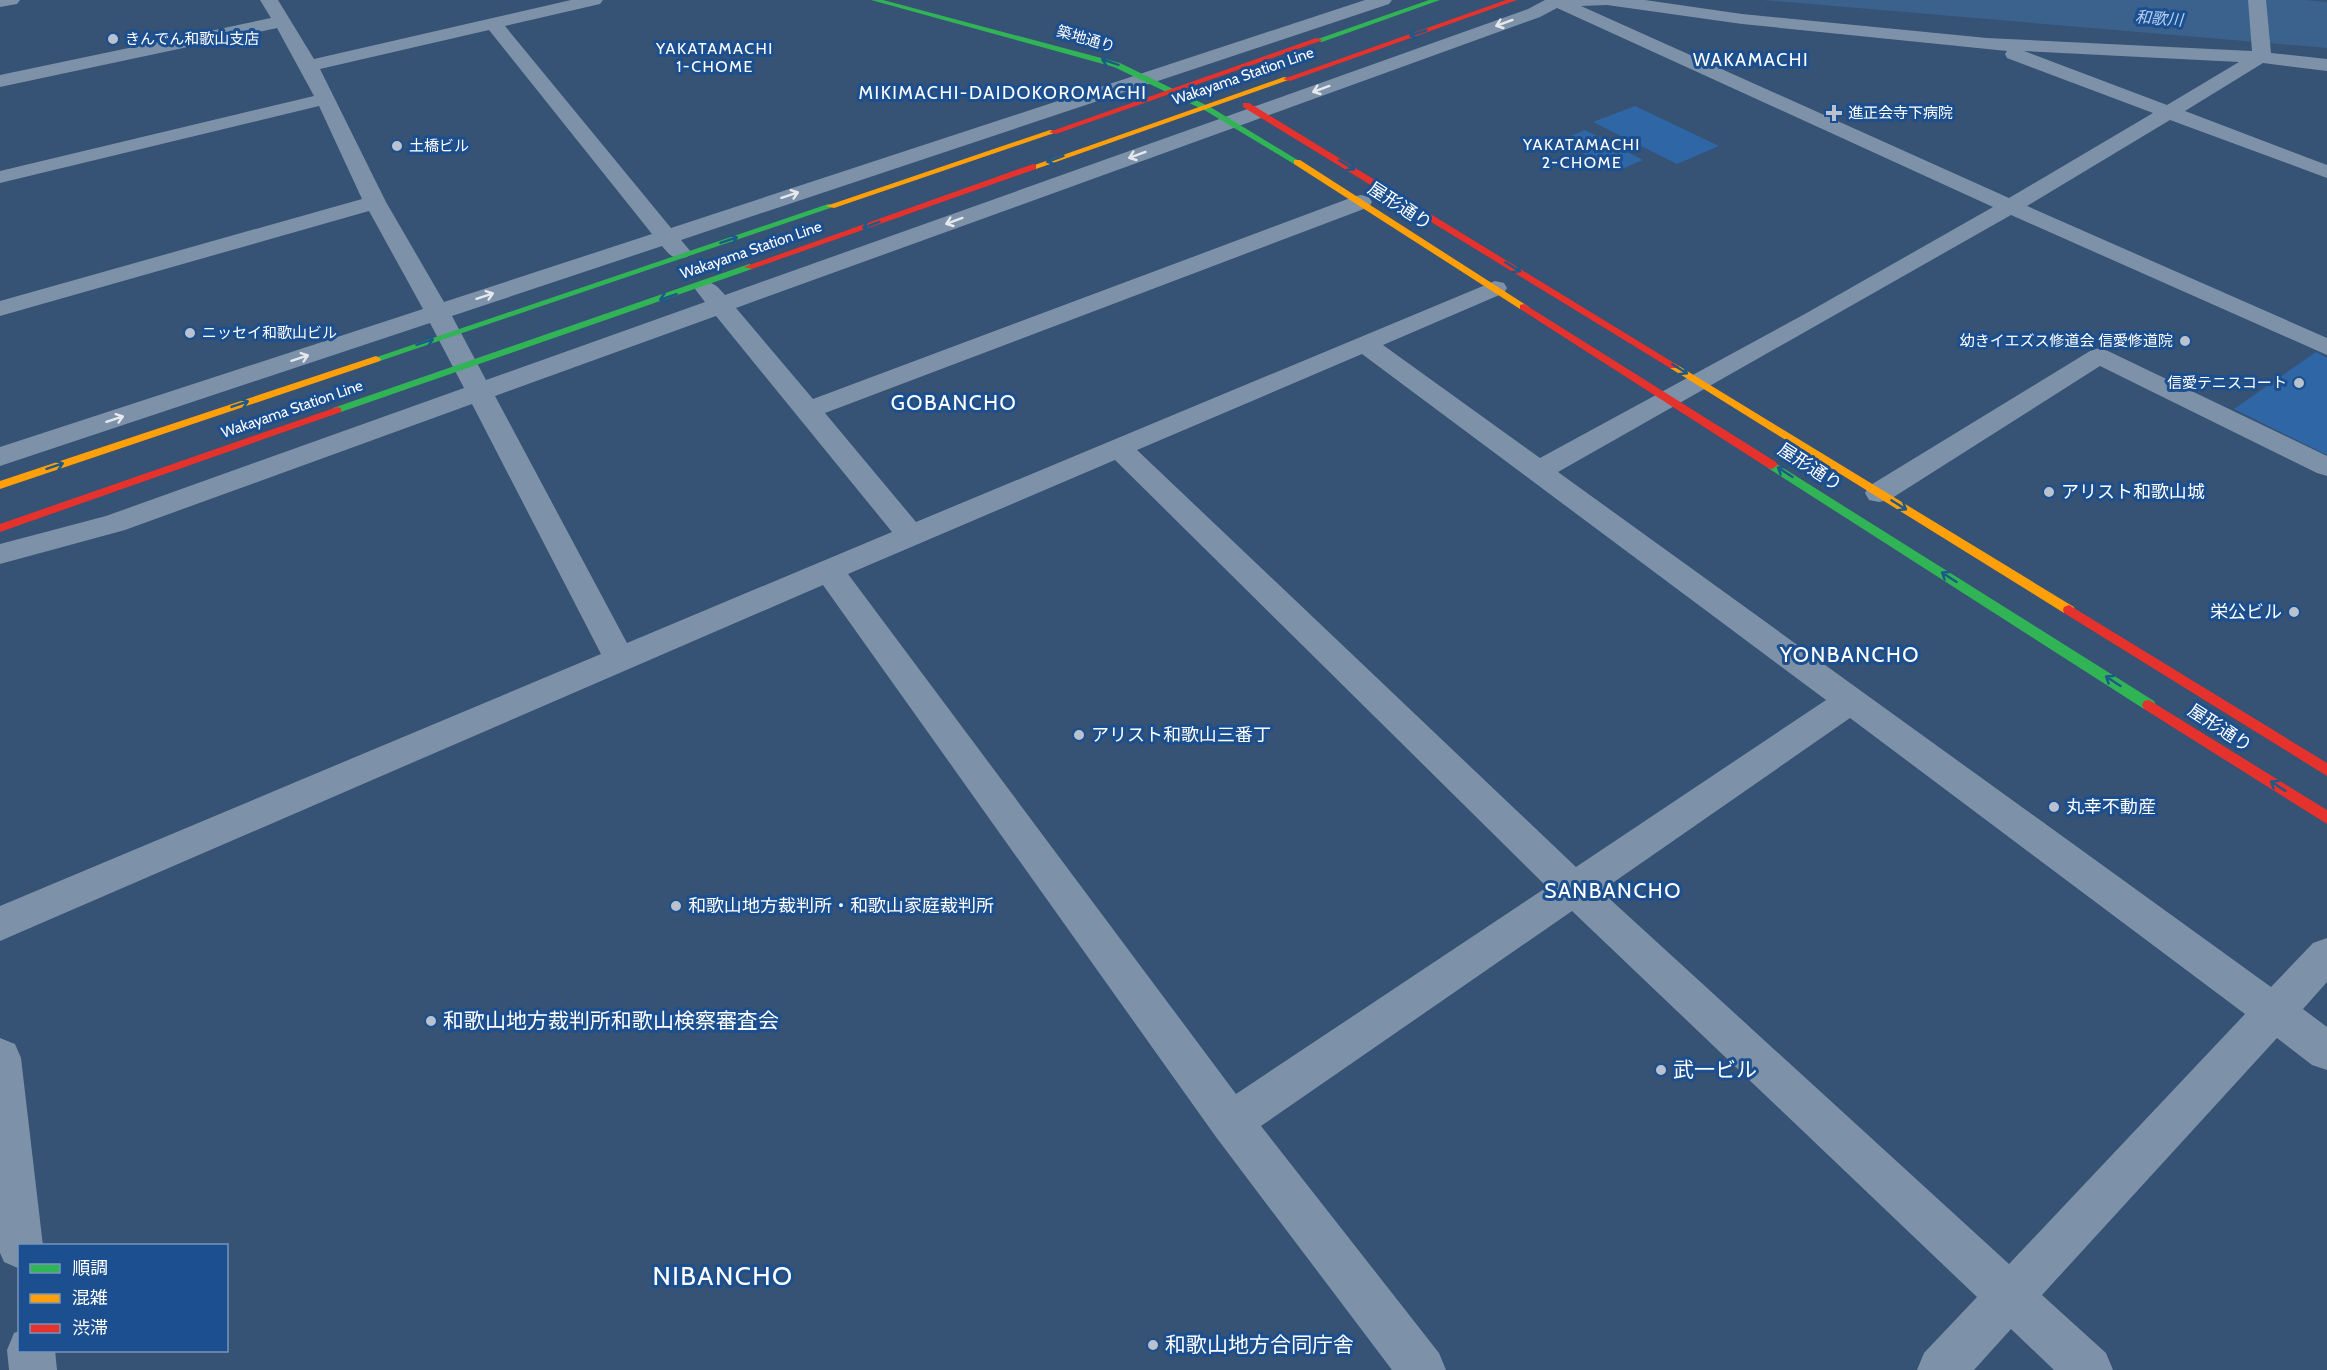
<svg xmlns="http://www.w3.org/2000/svg" width="2327" height="1370" viewBox="0 0 2327 1370" font-family="Cabin,'Noto Sans JP',sans-serif">
<style>
.green{fill:#2f66a5}
.water{fill:#3b618d}
.lines{fill:none;stroke-linecap:round;stroke-linejoin:round}
.street{fill:#7d92a8;fill-rule:evenodd}
.fast{fill:#30b455;fill-rule:evenodd}
.slow{fill:#ff9f0a;fill-rule:evenodd}
.jam{fill:#e5322d;fill-rule:evenodd}
.oneway{stroke:#e5e9ee}
.oneway2{stroke:#1d5989}
.poi-dot{fill:#b9c2ce;stroke:#1b4f8f;stroke-width:2}
.labels{text-anchor:middle;stroke-width:6;stroke-linejoin:round;paint-order:stroke}
.far-poi-label{font-size:15px;fill:#fff;stroke:#1b4f8f;text-anchor:start}
.far-street-label{font-size:15px;fill:#fff;stroke:#1b4f8f}
.far-water-label{font-size:16px;font-style:italic;fill:#b5d3f5;stroke:#1b4f8f}
.far-neighbourhood-label{font-size:16px;letter-spacing:1.5px;fill:#fff;stroke:#1b4f8f}
.far-quarter-label{font-size:18px;letter-spacing:1.5px;fill:#fff;stroke:#1b4f8f}
.street-label{font-size:18px;fill:#fff;stroke:#1b4f8f}
.poi-label{font-size:18px;fill:#fff;stroke:#1b4f8f;text-anchor:start}
.quarter-label{font-size:21px;letter-spacing:1.5px;fill:#fff;stroke:#1b4f8f}
.near-poi-label{font-size:21px;fill:#fff;stroke:#1b4f8f;text-anchor:start}
.near-quarter-label{font-size:26px;letter-spacing:1.5px;fill:#fff;stroke:#1b4f8f}
</style>
<rect width="100%" height="100%" fill="#365274"/>
<!-- green -->
<path class="green" d="M1635,106L1719,146L1677,164L1593,122Z
M1585,130L1643,160L1617,171L1559,141Z
M2316,352L2327,358V455L2234,409Z"/>
<!-- water -->
<path class="water" d="M1762,0H2305L2327,2V48Z"/>
<g class="lines">
<!-- street -->
<path class="street" d="M0,0H20L17,4L0,7Z
M260,0H278L314,59L571,0H603L600,4L505,26L671,228L1365,0H1392L1389,4L681,240L691,252L687,257C674,260 670,256 662,246L452,316L486,380L705,302L695,289L698,284C712,280 716,285 725,295L1528,9L1545,0H1645L1742,14L1987,38L2252,51L2248,0H2266L2271,53L2327,59V71L2263,63L2185,111L2327,165V178L2170,120L2027,206L2327,338V355L2011,215L1558,472L2271,987L2313,943L2327,938V982L2303,1009L2327,1027V1070L2312,1065L2277,1038L2042,1295L2106,1353L2113,1370H2054L2011,1329L1974,1370H1917L1924,1353L1977,1297L1572,911L1261,1126L1439,1353L1446,1370H1392L1216,1137L823,585L0,941V906L601,654L472,404L125,530L0,564V544L106,516L464,388L430,323L0,466V447L423,309L369,211L0,316V301L362,199L319,106L0,183V171L314,96L277,28L0,87V75L271,18ZM1607,5L1742,24L2007,51L2005,54L2007,58L2153,113L2009,198L1581,6ZM1557,8L1993,207L1803,315L1540,458L1383,345L1504,293L1507,288L1504,283L1495,281L916,522L825,413L1369,207L1372,202L1369,197L1361,195L1353,197L813,399L736,308L1540,17ZM489,30L652,234L444,302L386,202L320,69ZM2024,51L2239,62L2167,105ZM716,316L892,532L627,643L495,396ZM1362,354L1826,700L1576,867L1137,450ZM1115,460L1547,887L1236,1094L848,574ZM1850,718L2245,1014L2009,1264L1601,891Z
M2099,348L2108,351L2327,456V476L2317,473L2100,366L1889,500L1879,502L1869,500L1865,493L1869,486L2090,351Z
M0,1038L15,1044L21,1058L43,1246H20V1269L4,1262L0,1253Z
M20,1331V1350H55L57,1370H9L7,1350L14,1333Z"/>
<!-- fast -->
<path class="fast" d="M871,0H883L1120,63L1212,108L1301,162L1294,164L1206,111L1114,67Z
M1429,0H1440L1322,42L1315,40Z
M828,204L836,206L380,361H372L371,359Z
M749,264L752,265V269L341,412H333L332,410L333,408Z
M1772,461L2154,701L2156,705L2154,709H2144L1768,468L1766,465Z"/>
<!-- slow -->
<path class="slow" d="M1284,77L1291,79L1036,169L1029,167Z
M1050,130L1057,132L834,208L826,206Z
M1294,160H1300L1529,307L1528,309H1520L1294,164Z
M376,356L381,359L380,361L0,489V481Z
M1674,363L2074,607L2075,610L2074,613H2064L1670,368V364Z"/>
<!-- jam -->
<path class="jam" d="M1506,0H1517L1290,81L1283,79Z
M1316,38L1323,40L1056,134L1049,132Z
M1243,103H1249L1679,366L1678,368H1670L1243,107Z
M1033,164L1036,165V169L752,269L744,267Z
M1524,304L1776,462L1778,465L1772,469L1768,468L1520,309V305Z
M337,407L341,408V412L0,532V524Z
M2069,605L2327,763V776L2064,613L2063,610L2064,607Z
M2149,700L2327,810V824L2144,709L2142,705L2144,701Z"/>
</g>
<!-- one-way arrows -->
<defs><path id="oneway-shaft" d="M-6 0H5M1.5-3L5.5 0L1.5 3" fill="none" stroke-width="1.6" stroke-linecap="round" stroke-linejoin="round" transform="scale(1.5)"/></defs>
<g class="oneway">
<use href="#oneway-shaft" transform="translate(1504 23) rotate(160)"/>
<use href="#oneway-shaft" transform="translate(1321 89) rotate(160)"/>
<use href="#oneway-shaft" transform="translate(1137 155) rotate(160)"/>
<use href="#oneway-shaft" transform="translate(790 195) rotate(-18)"/>
<use href="#oneway-shaft" transform="translate(954 221) rotate(160)"/>
<use href="#oneway-shaft" transform="translate(485 296) rotate(-18)"/>
<use href="#oneway-shaft" transform="translate(300 358) rotate(-18)"/>
<use href="#oneway-shaft" transform="translate(115 419) rotate(-18)"/>
</g>
<g class="oneway2">
<use href="#oneway-shaft" transform="translate(1418 33) rotate(161)"/>
<use href="#oneway-shaft" transform="translate(1110 62) rotate(-162)"/>
<use href="#oneway-shaft" transform="translate(1055 159) rotate(160)"/>
<use href="#oneway-shaft" transform="translate(1347 165) rotate(32)"/>
<use href="#oneway-shaft" transform="translate(871 225) rotate(160)"/>
<use href="#oneway-shaft" transform="translate(729 240) rotate(-19)"/>
<use href="#oneway-shaft" transform="translate(1513 267) rotate(32)"/>
<use href="#oneway-shaft" transform="translate(668 297) rotate(161)"/>
<use href="#oneway-shaft" transform="translate(425 342) rotate(-19)"/>
<use href="#oneway-shaft" transform="translate(1680 369) rotate(32)"/>
<use href="#oneway-shaft" transform="translate(240 404) rotate(-19)"/>
<use href="#oneway-shaft" transform="translate(55 466) rotate(-19)"/>
<use href="#oneway-shaft" transform="translate(1785 472) rotate(-147)"/>
<use href="#oneway-shaft" transform="translate(1899 505) rotate(32)"/>
<use href="#oneway-shaft" transform="translate(1949 577) rotate(-147)"/>
<use href="#oneway-shaft" transform="translate(2113 681) rotate(-147)"/>
<use href="#oneway-shaft" transform="translate(2278 786) rotate(-147)"/>
</g>
<!-- markers -->
<g class="poi-dot">
<circle cx="113" cy="39" r="6"/>
<path d="M1831 104h6v6h6v6h-6v6h-6v-6h-6v-6h6z"/>
<circle cx="397" cy="146" r="6"/>
<circle cx="190" cy="333" r="6"/>
<circle cx="2185" cy="341" r="6"/>
<circle cx="2299" cy="383" r="6"/>
<circle cx="2049" cy="492" r="6"/>
<circle cx="2294" cy="612" r="6"/>
<circle cx="1079" cy="735" r="6"/>
<circle cx="2054" cy="807" r="6"/>
<circle cx="676" cy="906" r="6"/>
<circle cx="431" cy="1021" r="6"/>
<circle cx="1661" cy="1070" r="6"/>
<circle cx="1153" cy="1345" r="6"/>
</g>
<g class="labels">
<!-- far-poi labels -->
<g class="far-poi-label">
<text x="125" y="44">きんでん和歌山支店</text>
<text x="1848" y="118">進正会寺下病院</text>
<text x="409" y="151">土橋ビル</text>
<text x="202" y="338">ニッセイ和歌山ビル</text>
<text x="2173" y="346" text-anchor="end">幼きイエズス修道会 信愛修道院</text>
<text x="2287" y="388" text-anchor="end">信愛テニスコート</text>
</g>
<!-- far-street labels -->
<g class="far-street-label">
<text transform="translate(1086 39) rotate(16)" y="5">築地通り</text>
<text transform="translate(1243 76) rotate(-19)" y="5">Wakayama Station Line</text>
<text transform="translate(751 250) rotate(-19)" y="5">Wakayama Station Line</text>
<text transform="translate(292 409) rotate(-19)" y="5">Wakayama Station Line</text>
</g>
<!-- far-water labels -->
<g class="far-water-label">
<text transform="translate(2159 18) rotate(4)" y="6">和歌川</text>
</g>
<!-- far-neighbourhood labels -->
<g class="far-neighbourhood-label">
<text x="715" y="54">YAKATAMACHI<tspan x="715" dy="18">1-CHOME</tspan></text>
<text x="1582" y="150">YAKATAMACHI<tspan x="1582" dy="18">2-CHOME</tspan></text>
</g>
<!-- far-quarter labels -->
<g class="far-quarter-label">
<text x="1751" y="66">WAKAMACHI</text>
<text x="1003" y="99">MIKIMACHI-DAIDOKOROMACHI</text>
</g>
<!-- street labels -->
<g class="street-label">
<text transform="translate(1400 206) rotate(33)" y="6">屋形通り</text>
<text transform="translate(1810 467) rotate(33)" y="6">屋形通り</text>
<text transform="translate(2220 728) rotate(33)" y="6">屋形通り</text>
</g>
<!-- poi labels -->
<g class="poi-label">
<text x="2061" y="498">アリスト和歌山城</text>
<text x="2282" y="618" text-anchor="end">栄公ビル</text>
<text x="1091" y="741">アリスト和歌山三番丁</text>
<text x="2066" y="813">丸幸不動産</text>
<text x="688" y="912">和歌山地方裁判所・和歌山家庭裁判所</text>
</g>
<!-- quarter labels -->
<g class="quarter-label">
<text x="954" y="410">GOBANCHO</text>
<text x="1850" y="662">YONBANCHO</text>
<text x="1613" y="898">SANBANCHO</text>
</g>
<!-- near-poi labels -->
<g class="near-poi-label">
<text x="443" y="1028">和歌山地方裁判所和歌山検察審査会</text>
<text x="1673" y="1077">武一ビル</text>
<text x="1165" y="1352">和歌山地方合同庁舎</text>
</g>
<!-- near-quarter labels -->
<g class="near-quarter-label">
<text x="723" y="1285">NIBANCHO</text>
</g>
</g>
<!-- legend -->
<rect x="18" y="1244" width="210" height="108" fill="#1b4f8f" stroke="#7695bc" stroke-width="1.5"/>
<rect x="30" y="1264" width="30" height="9" fill="#30b455" stroke="#7695bc" stroke-width="1.5"/>
<text x="72" y="1274" font-size="18" fill="#ffffff">順調</text>
<rect x="30" y="1294" width="30" height="9" fill="#ff9f0a" stroke="#7695bc" stroke-width="1.5"/>
<text x="72" y="1304" font-size="18" fill="#ffffff">混雑</text>
<rect x="30" y="1324" width="30" height="9" fill="#e5322d" stroke="#7695bc" stroke-width="1.5"/>
<text x="72" y="1334" font-size="18" fill="#ffffff">渋滞</text>
</svg>
